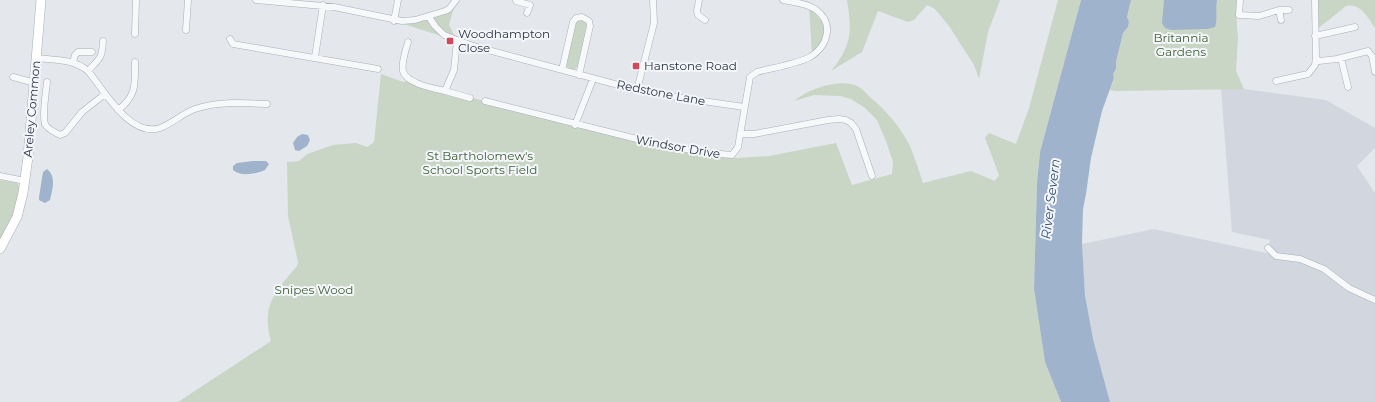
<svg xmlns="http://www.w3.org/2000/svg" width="1375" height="402" viewBox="0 0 1375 402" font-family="Montserrat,sans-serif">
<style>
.built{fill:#d2d6de}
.green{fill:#c9d6c5}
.water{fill:#9fb4cc}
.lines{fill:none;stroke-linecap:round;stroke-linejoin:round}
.street-casing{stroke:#a9aeb7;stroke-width:7}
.secondary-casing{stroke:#a9aeb7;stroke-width:10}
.street{stroke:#f7f8fa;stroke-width:6}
.secondary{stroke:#fff;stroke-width:9}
.poi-dot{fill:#d1495b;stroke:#f4f6f9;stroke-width:1.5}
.labels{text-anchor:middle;stroke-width:4;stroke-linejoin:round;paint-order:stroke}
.poi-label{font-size:12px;fill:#2b3445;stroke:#f4f6f9;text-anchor:start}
.park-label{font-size:12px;fill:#3f6138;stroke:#f4f6f9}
.street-label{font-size:12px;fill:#2b3445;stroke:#f4f6f9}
.water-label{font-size:13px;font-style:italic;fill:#34527a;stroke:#f4f6f9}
</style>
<rect width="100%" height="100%" fill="#e4e7ec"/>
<!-- built -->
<path class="built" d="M1221,89H1244L1326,100L1375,128V148L1357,166L1375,193V402H1110L1093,339L1085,295L1082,244L1154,229L1276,255L1268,248L1270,240L1232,232Z"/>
<!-- green -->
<path class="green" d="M847,0H1000L988,32L979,79L974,65L949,26L935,9L927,5L914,20L908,22L878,11L862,52L831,71C852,45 852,32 847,0Z
M1058,0H1081L1040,152L1037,183L1034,289L1045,362L1061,402H178L271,341C261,306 275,292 297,266L298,262L288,216L287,162L299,161L307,154L333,145L356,143L367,147L374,142L381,74L403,82L407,81L412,84L429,91L430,87L626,137L728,155L736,158L769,156L836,143L852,185L892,174L893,162L886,141L877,120L865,108L851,99L840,96L814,95L794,101C809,89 838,78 857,86C862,88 867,94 871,98C886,110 901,128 910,146C915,158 919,171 923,183L971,171L995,181L999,175L985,138L989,133L1016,144L1029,108Z
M1131,0H1237L1236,13L1238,38L1236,71L1244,89L1115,91L1110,90L1114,79L1113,74L1116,69V62L1123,33L1128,27L1129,22L1127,17Z
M1315,0H1375V28C1368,18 1361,3 1346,6L1315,31Z
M809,6L824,20L826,39L812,55Z
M451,7L453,10L449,25L457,41L394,21H402Z
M579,20H585L587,25L578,66L574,70L567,67L566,63L576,23Z
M0,180L17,183L20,187L17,207L0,241Z"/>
<!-- water -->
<path class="water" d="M1081,0H1131L1127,17L1129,22L1128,27L1123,33L1116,62V69L1113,74L1114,78L1102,111L1091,158L1086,194L1083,209L1082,243L1085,295L1093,339L1110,402H1061L1045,362L1034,289L1037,183L1040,152Z
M1164,0H1217C1215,9 1218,18 1215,27L1208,29L1171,30L1165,28L1162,23Z
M302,134L308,135L310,140L307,146L299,151L295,150L293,143L297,137Z
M253,161H266L269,164L265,170C256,174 241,177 233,170V166L237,163Z
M47,169C57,177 52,190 50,200L45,203L39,200V197L43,172Z"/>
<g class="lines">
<defs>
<path id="street" d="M256,0L334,7L402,21L415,20L445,11L449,9L456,0
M516,0V1L530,5L527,13
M699,0L697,11L698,15L705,20
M1240,0L1239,15L1259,16L1279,10H1289
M1279,10L1281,20
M429,17L435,26L444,35L473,46L637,90L682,98L744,107
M394,21L398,0
M186,30L188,0
M135,34L136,0
M1315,36L1355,27
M230,39L233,44L378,69
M408,42C406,50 401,62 403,71C407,84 433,88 445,91L454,70L457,41
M315,57L323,5
M37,58C55,60 74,59 88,71C104,90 130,138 160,128C173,123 183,113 195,109C218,101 243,103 267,104
M1316,58L1319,61L1337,59L1368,51L1372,56L1375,72
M1341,58L1348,87
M73,62L75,55L78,52H92
M562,70L573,22L576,18L582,17L589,21L590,26L579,75
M88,71C100,58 102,59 103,41
M13,77L35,83
M1276,81L1308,74L1315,65L1316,58L1315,0
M47,82C46,93 42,114 45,124C48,130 55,132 60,135L65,133L82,112L105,94
M637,90L654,23L653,0
M445,91L470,98
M485,101L657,144L709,153L732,155L738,147L750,77L757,72C772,68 797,64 810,57C828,46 835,23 815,9C806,3 793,2 783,0
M118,110C137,96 135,83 135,62
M575,125L593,79
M740,134H754L828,120L839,119L846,120L851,123L856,129L872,176
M0,176L25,181
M1268,248L1276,256L1300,259L1324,269L1349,288L1375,300"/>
<path id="secondary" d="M0,249L17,217L23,193L28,157L41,0"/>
</defs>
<!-- street casing -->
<use href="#street" class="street-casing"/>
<!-- secondary casing -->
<use href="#secondary" class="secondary-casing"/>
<!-- street -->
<use href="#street" class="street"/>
<!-- secondary -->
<use href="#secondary" class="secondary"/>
</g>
<!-- markers -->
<g class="poi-dot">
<rect x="446" y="37" width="8" height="8" rx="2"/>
<rect x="632" y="62" width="8" height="8" rx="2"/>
</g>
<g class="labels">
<!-- poi labels -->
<g class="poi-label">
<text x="458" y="38">Woodhampton<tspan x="458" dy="14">Close</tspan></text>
<text x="644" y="70">Hanstone Road</text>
</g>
<!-- park labels -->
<g class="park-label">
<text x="1181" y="42">Britannia<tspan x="1181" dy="14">Gardens</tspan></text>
<text x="480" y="160">St Bartholomew's<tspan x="480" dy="14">School Sports Field</tspan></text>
<text x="314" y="294">Snipes Wood</text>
</g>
<!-- street labels -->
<g class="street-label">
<text transform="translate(661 93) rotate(11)" y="4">Redstone Lane</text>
<text transform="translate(32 109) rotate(-85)" y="4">Areley Common</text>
<text transform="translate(678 147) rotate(10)" y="4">Windsor Drive</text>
</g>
<!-- water labels -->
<g class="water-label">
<text transform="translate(1050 199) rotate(-83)" y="5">River Severn</text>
</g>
</g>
</svg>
